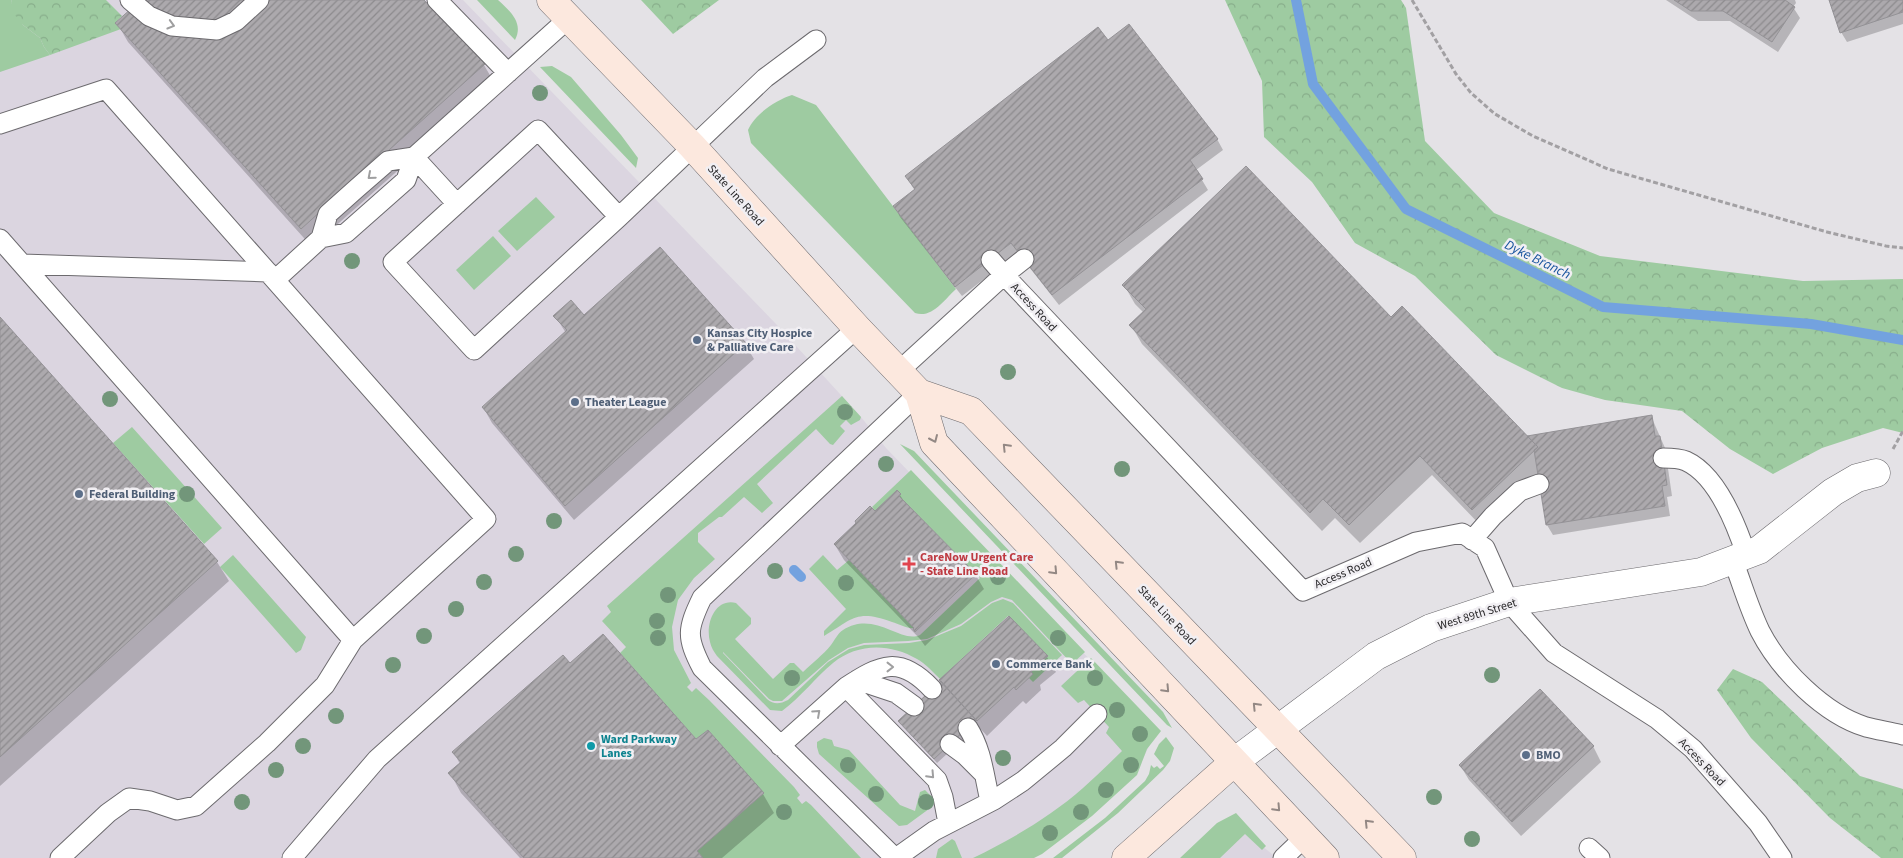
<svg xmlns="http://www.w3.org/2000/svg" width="1903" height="858" viewBox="0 0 1903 858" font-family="'Source Sans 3',sans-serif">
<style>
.built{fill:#dbd5e0}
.green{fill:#9ecba1}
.forest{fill:url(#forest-crowns)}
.shadow{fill:#0003}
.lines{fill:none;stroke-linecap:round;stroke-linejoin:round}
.stream{stroke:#73a2df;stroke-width:10}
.building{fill:url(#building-hatch);stroke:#949296}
.lane-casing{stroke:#6c6a6e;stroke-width:21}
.street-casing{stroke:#6c6a6e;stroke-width:29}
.secondary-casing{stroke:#6c6a6e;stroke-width:29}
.path{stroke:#a2a0a3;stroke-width:3;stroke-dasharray:5 2.5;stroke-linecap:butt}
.lane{stroke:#fff;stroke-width:19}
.street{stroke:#fff;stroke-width:28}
.secondary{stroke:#fce8de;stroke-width:28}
.tree{fill:#72967a}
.oneway{stroke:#9f9fa0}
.oneway2{stroke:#938884}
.service-dot{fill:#5c6f8a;stroke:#f1eff3;stroke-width:2}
.health-dot{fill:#e0444e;stroke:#f1eff3;stroke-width:2}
.culture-dot{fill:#0f9aa8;stroke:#f1eff3;stroke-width:2}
.labels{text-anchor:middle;stroke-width:5;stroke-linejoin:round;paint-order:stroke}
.street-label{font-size:12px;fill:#2a292b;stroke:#f1eff3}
.service-label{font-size:12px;font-weight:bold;fill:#4e5e75;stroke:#f1eff3;text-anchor:start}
.health-label{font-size:12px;font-weight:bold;fill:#be3a42;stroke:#f1eff3;text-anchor:start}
.culture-label{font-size:12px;font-weight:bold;fill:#0d838f;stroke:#f1eff3;text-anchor:start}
.water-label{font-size:14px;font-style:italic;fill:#18549e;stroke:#f1eff3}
</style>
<defs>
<pattern id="forest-crowns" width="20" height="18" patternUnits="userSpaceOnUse" patternTransform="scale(1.25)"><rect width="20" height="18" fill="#9ecba1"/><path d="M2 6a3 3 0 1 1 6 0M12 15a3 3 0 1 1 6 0" fill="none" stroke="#88ae8b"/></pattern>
<pattern id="building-hatch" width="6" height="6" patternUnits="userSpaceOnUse" patternTransform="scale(1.25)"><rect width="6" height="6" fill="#aca9ad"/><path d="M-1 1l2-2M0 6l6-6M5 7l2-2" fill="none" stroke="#8c8a8d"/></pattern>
</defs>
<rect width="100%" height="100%" fill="#e4e2e6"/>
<!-- built -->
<path class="built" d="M0,0H463L776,324L861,417L886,448L1151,723L1155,733L1143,759L1031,858H0Z
M1242,830L1277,858H1209Z"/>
<!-- green -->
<path class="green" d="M0,0H12L11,2L23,25L40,38L44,47L50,55L0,72Z
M477,0H498C510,11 524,23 515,40Z
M552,66L571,77L621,135L638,158L636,168L540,67Z
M792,95L816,105L956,289C945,299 932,319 915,313L751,143L748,130C755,114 776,100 792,95Z
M536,197L555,217L517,251L498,231Z
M493,236L511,256L474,290L456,270Z
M842,396L861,417L860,420L851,425L846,420L840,426L845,431L833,445L830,444L816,429L757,484L773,503L762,513L744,497L722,517H719L698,533V542L715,559L694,578L678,600L672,627L674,650L691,683L687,687L692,692L696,688L709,700L794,787L800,795L797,798L802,804L806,801L811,805L861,858H703L697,851L763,793L708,730L696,739L620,653L626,647L602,621L611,612L607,606Z
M132,427L222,528L204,544L113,443Z
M900,444L914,451L1163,712L1172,728L1167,725Z
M911,470L1085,652L1072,664L1012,600L1002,597L991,602L961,624L927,639L908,641L864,643L848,648L829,660L782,701H773L769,699L723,652V653L767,699C774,705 780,704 788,700L828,662L849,649L864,645L909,643L927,640L961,626L992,603L1003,599L1013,603L1062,655L1033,682L1029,678L1033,674L1031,672L1032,669L1048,656L1008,616L940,679C933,672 926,664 917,659C890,643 857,643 833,663C815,678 801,697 782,711L770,710L717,656C714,652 711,647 710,642C705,624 715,598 736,603L751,618V624L735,639L773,679L790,663H794L803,672C812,663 823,655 831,645C835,640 837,634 843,630C875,610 900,644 920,635L980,578L899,496L901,494L897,490L875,511L872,507Z
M233,555L306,637L301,650L296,653L220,567Z
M823,555L837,570L849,560L914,628C908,629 899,624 892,622C856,609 853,619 824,636V631L846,609L809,569Z
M1091,658L1161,731L1147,749L1137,775L1092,816L1042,854L1034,858H973C1012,839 1050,817 1083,788C1096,776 1109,764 1122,751L1106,733L1109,727L1084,700L1078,703L1061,686Z
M1166,737L1174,748L1170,761L1163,770L1118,813L1062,858H1053L1105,818L1145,781L1149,774L1151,765L1154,768L1157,766L1160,769L1164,766L1154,754L1159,744Z
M824,738L832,740L834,746L849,750L900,805L915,811L920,792L925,790L934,799L933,806L907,825L899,826L819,754L817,747V742Z
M1236,813L1266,846L1262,850L1245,834L1220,858H1180L1217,823Z
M952,839L955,841L962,858H936L938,849Z"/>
<!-- forest -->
<path class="forest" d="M12,0H106L122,16L115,23L121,29L50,55L44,47L40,38L23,25L14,14L11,2Z
M641,0H719L673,34Z
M1225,0H1401L1406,8L1425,141L1494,213L1600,256L1803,281L1903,279V433L1883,428L1822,448L1773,474L1730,449L1682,411L1605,400L1562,388L1496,355L1415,276L1355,243L1312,182L1264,137L1262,81Z
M1733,669L1762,682L1860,776L1903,789V858H1881L1830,818L1751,738L1717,690Z"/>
<!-- shadow -->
<path class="shadow" d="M422,0L484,65L495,84L312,247L128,42L117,23Z
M1666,0H1795L1796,3L1793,7L1800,18L1778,52L1730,21H1698Z
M1831,0H1903V24L1847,42L1841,32Z
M1217,139L1223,150L1196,170L1208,190L1059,305L1018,253L962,296L900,217L895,207L915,191L906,176Z
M660,249L745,344L754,359L574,520L492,423L483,407L566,333L555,316L584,317Z
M1124,285L1391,319L1527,437L1651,416L1665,448L1672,496L1667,497L1670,516L1553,535L1547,525L1539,475L1483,528L1432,475L1360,543L1335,518L1322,531L1142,344L1131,325L1144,313L1135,304Z
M0,319L217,562L229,581L0,786Z
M900,495L905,503L975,574L984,589L925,646L920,639L844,560L835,545Z
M1009,618L1047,657L1056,672L1040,685L1041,690L1026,704L1023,701L987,736L978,726L937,763L900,721Z
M570,665L696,741L763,794L774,813L722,858H520L461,793L450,773L460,764L454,753Z
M1593,746L1601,762L1521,836L1469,780L1460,765Z"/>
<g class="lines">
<!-- stream -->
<path class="stream" d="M1296,0L1313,84L1406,209L1603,307L1811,324L1903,340
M794,570L801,577"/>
</g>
<!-- building -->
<path class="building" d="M141,0H424L485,64L301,229L115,23Z
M1674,0H1785L1795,7L1772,42L1723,11H1691Z
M1829,0H1903V12L1840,33Z
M1129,24L1218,139L1190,160L1203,179L1052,295L1011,243L955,287L893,206L915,189L905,176L1098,27L1108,40Z
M1246,166L1391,317L1402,306L1538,447L1472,510L1420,456L1349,525L1323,499L1310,513L1129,325L1146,309L1122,285Z
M660,247L746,343L565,506L482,407L567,330L553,316L571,300L584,315Z
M0,317L218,561L0,757Z
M1652,415L1655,436H1660L1667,485L1662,486L1665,506L1546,525L1534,450L1538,447L1527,436Z
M897,490L901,494L899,496L976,574L915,632L913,629L914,628L834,544L856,523L855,521L870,506L875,511Z
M1009,616L1048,656L1032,669L1033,670L1031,672L1033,674L1016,690L1014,687L977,721L939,680Z
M603,634L696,739L708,730L764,793L697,851L703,858H524L448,773L461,762L452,752L563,655L570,663Z
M941,681L976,720L934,759L898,721Z
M1540,689L1594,746L1512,822L1459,765Z"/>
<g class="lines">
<defs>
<path id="lane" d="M130,0L149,16L172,26L217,30L236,21L259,0
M437,0L508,73
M0,124L106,89L486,519L353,640L0,239
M414,157L457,204
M619,217L538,130L393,262L474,350L619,217L765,78L816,40
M321,238L328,214L356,189L388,161L414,157
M991,260L1004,275L1024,259
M22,264L268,272
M275,280L321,238L346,233L406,180L414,157L569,18
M899,371L1004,275L1303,591L1416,542L1462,533L1485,548L1509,602L1554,653L1657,719L1693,749L1758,823L1782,858
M1663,458C1671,458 1679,458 1686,461C1717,475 1736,524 1746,554
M1472,540L1493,516L1520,491L1539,484
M1733,560C1742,584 1749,608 1760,631C1780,670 1824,714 1866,727C1878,730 1891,732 1903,735
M857,680L896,693L914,706
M846,687C881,664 900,655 932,689
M968,728C982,750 984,775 990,801
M950,744L965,755L983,773
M780,746L846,687L937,780L943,797L948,823
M1589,848L1600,858
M60,858L108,813L129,798L150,801L177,810L196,806L267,743L325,685L353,640
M292,858L377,759L857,328
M895,858L702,668C686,637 687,629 702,598L919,393
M896,858L934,831L994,800L1023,781L1063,748L1097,714
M1283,858L1305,837"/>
<path id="street" d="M1234,762L1376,656L1431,628L1509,602L1701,572L1759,550L1833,492L1857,478L1876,473"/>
<path id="secondary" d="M551,0L692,146L857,328L919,393L934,443L1325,858
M919,393L971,411L1402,858
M1126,858L1234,762"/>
</defs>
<!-- lane casing -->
<use href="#lane" class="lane-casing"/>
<!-- street casing -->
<use href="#street" class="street-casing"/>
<!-- secondary casing -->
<use href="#secondary" class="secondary-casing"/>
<!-- path -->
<path class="path" d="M1412,0L1456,74L1471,93L1495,114L1533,136L1608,169L1827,232L1886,246L1903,248
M1893,449L1903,431"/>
<!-- lane -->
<use href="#lane" class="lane"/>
<!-- street -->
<use href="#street" class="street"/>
<!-- secondary -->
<use href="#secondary" class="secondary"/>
</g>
<!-- trees -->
<g class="tree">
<circle cx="540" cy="93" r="8"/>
<circle cx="352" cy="261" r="8"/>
<circle cx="1008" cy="372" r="8"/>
<circle cx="110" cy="399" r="8"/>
<circle cx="845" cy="412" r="8"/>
<circle cx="886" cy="464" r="8"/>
<circle cx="1122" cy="469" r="8"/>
<circle cx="187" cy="494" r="8"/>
<circle cx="554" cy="521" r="8"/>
<circle cx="516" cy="554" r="8"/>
<circle cx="775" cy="571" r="8"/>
<circle cx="998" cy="577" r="8"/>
<circle cx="484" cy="582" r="8"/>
<circle cx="846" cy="583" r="8"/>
<circle cx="668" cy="595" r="8"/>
<circle cx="456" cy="609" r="8"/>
<circle cx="657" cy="621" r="8"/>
<circle cx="424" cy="636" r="8"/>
<circle cx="658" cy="638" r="8"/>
<circle cx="1058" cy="638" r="8"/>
<circle cx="393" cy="665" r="8"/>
<circle cx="1492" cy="675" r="8"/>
<circle cx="792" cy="678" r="8"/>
<circle cx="1095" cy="678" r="8"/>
<circle cx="1117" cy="710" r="8"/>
<circle cx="336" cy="716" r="8"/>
<circle cx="1140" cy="734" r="8"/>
<circle cx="303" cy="746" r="8"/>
<circle cx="1003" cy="758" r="8"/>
<circle cx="848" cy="765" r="8"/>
<circle cx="1131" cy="765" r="8"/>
<circle cx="276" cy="770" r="8"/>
<circle cx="1106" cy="790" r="8"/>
<circle cx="876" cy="794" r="8"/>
<circle cx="1434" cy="797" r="8"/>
<circle cx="242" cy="802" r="8"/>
<circle cx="926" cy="802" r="8"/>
<circle cx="784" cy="812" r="8"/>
<circle cx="1081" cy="812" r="8"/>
<circle cx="1050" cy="833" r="8"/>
<circle cx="1472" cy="839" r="8"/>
</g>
<!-- one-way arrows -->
<defs><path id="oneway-chevron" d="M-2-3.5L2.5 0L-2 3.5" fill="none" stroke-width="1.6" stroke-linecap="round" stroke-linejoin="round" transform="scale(1.25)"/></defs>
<g class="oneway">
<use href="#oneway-chevron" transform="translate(171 25) rotate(16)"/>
<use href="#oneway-chevron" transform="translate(371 176) rotate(139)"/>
<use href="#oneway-chevron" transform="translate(890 667)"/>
<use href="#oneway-chevron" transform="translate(817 713) rotate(-42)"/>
<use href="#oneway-chevron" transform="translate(931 775) rotate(47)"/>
</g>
<g class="oneway2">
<use href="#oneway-chevron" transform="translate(934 439) rotate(66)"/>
<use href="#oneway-chevron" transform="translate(1006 447) rotate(-134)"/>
<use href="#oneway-chevron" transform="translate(1118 564) rotate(-134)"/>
<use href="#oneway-chevron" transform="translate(1054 571) rotate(47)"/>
<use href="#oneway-chevron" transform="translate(1166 689) rotate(47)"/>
<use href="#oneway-chevron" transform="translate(1256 706) rotate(-134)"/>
<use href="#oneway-chevron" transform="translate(1277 808) rotate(47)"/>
<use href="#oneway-chevron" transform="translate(1368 823) rotate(-134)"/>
</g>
<!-- markers -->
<g class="service-dot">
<circle cx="697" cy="340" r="5"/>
<circle cx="575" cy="402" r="5"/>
<circle cx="79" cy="494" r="5"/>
<circle cx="996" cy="664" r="5"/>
<circle cx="1526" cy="755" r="5"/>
</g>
<path class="health-dot" d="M906.5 556.5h5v5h5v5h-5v5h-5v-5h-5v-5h5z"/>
<circle class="culture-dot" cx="591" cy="746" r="5"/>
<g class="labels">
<!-- street labels -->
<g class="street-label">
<text transform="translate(736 195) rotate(48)" y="4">State Line Road</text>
<text transform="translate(1034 307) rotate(47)" y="4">Access Road</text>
<text transform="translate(1343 573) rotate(-23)" y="4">Access Road</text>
<text transform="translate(1477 614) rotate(-17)" y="4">West 89th Street</text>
<text transform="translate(1167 615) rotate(46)" y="4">State Line Road</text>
<text transform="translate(1702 762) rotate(46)" y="4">Access Road</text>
</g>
<!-- service labels -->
<g class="service-label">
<text x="707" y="337">Kansas City Hospice<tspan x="707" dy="14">&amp; Palliative Care</tspan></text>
<text x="585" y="406">Theater League</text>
<text x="89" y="498">Federal Building</text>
<text x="1006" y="668">Commerce Bank</text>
<text x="1536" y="759">BMO</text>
</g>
<!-- health labels -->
<g class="health-label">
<text x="920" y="561">CareNow Urgent Care<tspan x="920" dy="14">- State Line Road</tspan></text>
</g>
<!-- culture labels -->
<g class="culture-label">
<text x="601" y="743">Ward Parkway<tspan x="601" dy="14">Lanes</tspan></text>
</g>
<!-- water labels -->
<g class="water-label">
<text transform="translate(1538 259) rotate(26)" y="5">Dyke Branch</text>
</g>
</g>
</svg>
